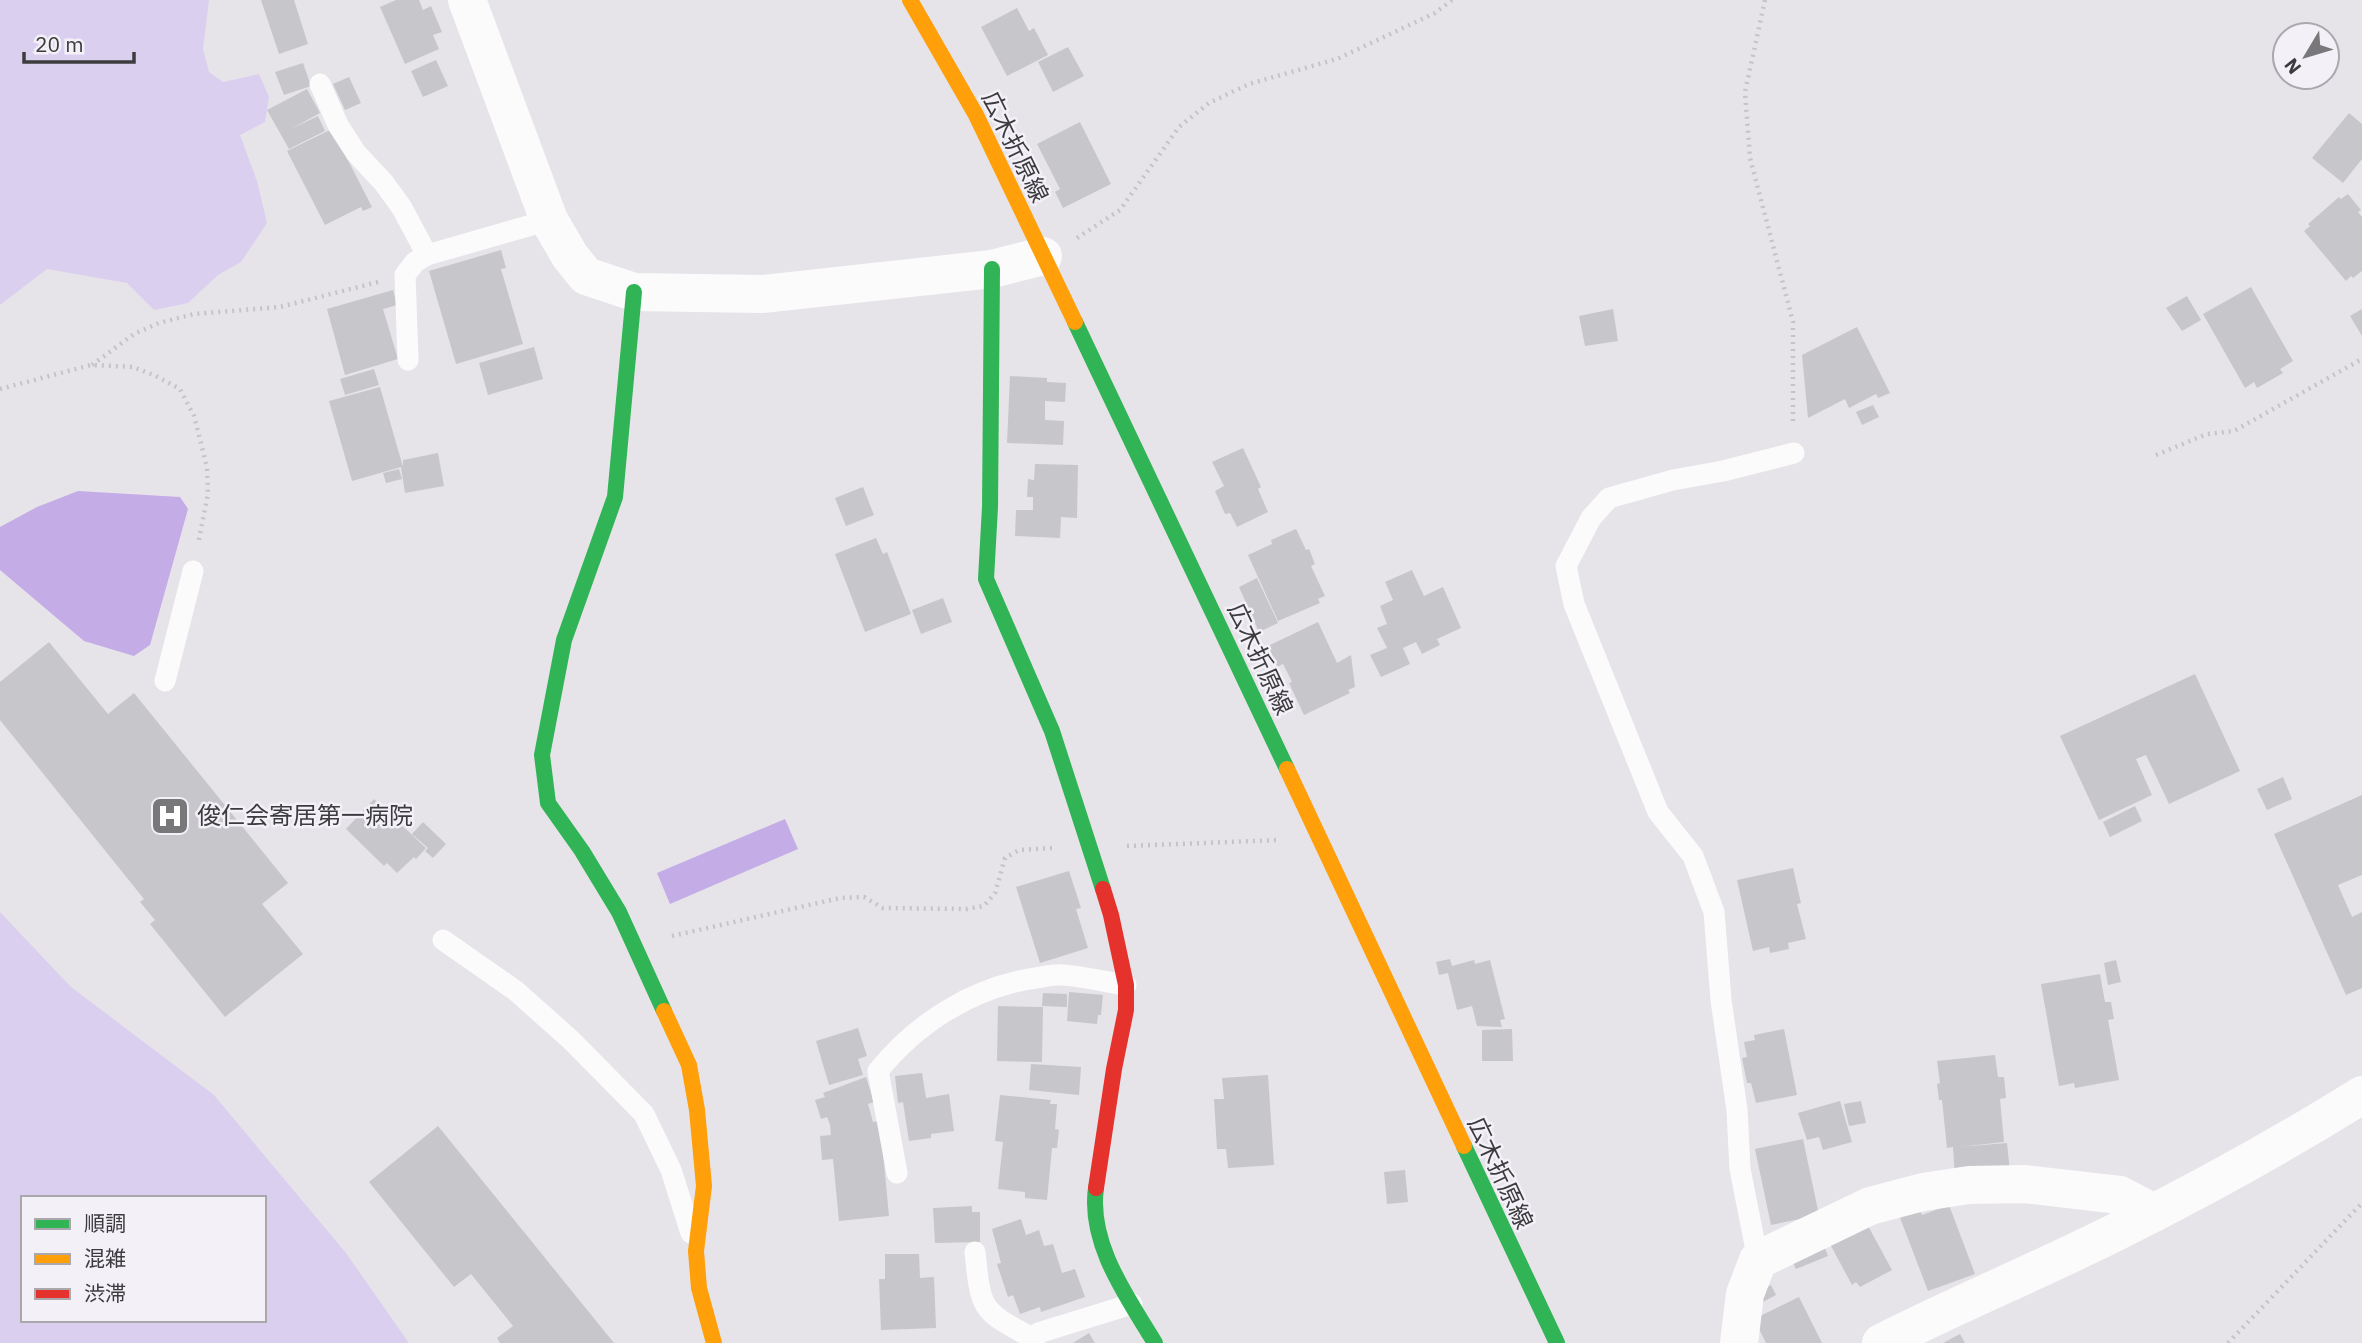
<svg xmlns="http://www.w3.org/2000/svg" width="2362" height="1343" viewBox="0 0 2362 1343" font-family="'IBM Plex Sans','Noto Sans JP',sans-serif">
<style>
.green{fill:#dbcff0;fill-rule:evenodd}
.water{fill:#c4ace7}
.building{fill:#c7c6ca}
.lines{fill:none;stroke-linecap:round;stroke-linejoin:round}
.path{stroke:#c4c4c5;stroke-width:4.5;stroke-dasharray:2 5;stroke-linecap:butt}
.lane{stroke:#fbfbfc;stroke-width:21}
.street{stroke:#fbfbfc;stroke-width:38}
.fast{stroke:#30b455;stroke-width:16}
.slow{stroke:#ff9f0a;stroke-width:16}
.jam{stroke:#e5322d;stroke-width:16}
.labels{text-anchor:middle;stroke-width:5;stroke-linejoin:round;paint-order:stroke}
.street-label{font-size:24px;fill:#3c3c3e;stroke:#f3f0f7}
.poi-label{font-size:24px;fill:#3c3c3e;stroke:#f3f0f7;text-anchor:start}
</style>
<rect width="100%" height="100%" fill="#e6e4e9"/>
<!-- green -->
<path class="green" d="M0,0H209L203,49L209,72L223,82L259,74L269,97L265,122L240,135L257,181L267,223L241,262L218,275L188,303L154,310L127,283L47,269L0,305Z
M0,912L71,987L214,1095L346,1253L409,1343H0ZM23,1198H264V1320H23Z"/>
<!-- water -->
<path class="water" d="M78,491L180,497L188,509L150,645L134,656L84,641L0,570V527L37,507Z
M785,819L798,849L670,904L657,873Z"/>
<!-- building -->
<path class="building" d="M261,0H294L308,44L279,54Z
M396,0H419L423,10L431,6L442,32L433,35L439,49L405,64L380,7Z
M1017,8L1029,31L1034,28L1048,55L1007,76L981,27Z
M1068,47L1084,76L1053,92L1038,62Z
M436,60L448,86L423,97L411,71Z
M303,63L311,86L284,95L275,72Z
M349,77L361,103L345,110L333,84Z
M307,89L320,113L291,129L318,116L325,131L289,149L267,110Z
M2349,113L2362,124V159L2343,183L2312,158Z
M1080,122L1111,184L1063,208L1055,192L1060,189L1037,144Z
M332,129L372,207L363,211L361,207L325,225L287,151Z
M2348,194L2361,210L2358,212L2362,217V271L2353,278L2351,276L2346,281L2304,231L2310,226L2308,224L2339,197L2341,199Z
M501,250L506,268L501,269L523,344L456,364L429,271Z
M2251,287L2293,361L2280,369L2283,373L2257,388L2254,382L2245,388L2203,314Z
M393,290L397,305L383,309L398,359L345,375L327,309Z
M2187,296L2201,320L2182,331L2166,308Z
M1613,309L1618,341L1585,346L1579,316Z
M2362,309V336L2350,316Z
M1857,327L1890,393L1878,398L1876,394L1849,408L1845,399L1808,418L1802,355Z
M534,347L543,379L488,395L479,363Z
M374,369L379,385L345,395L340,379Z
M1010,376L1047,378V382L1066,383L1065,402L1045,401V420L1064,421L1063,445L1007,443Z
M380,387L403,467V460L438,453L444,486L405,493L401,467L352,481L329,401Z
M1873,405L1879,417L1862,425L1856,412Z
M1243,448L1261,487L1258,489L1268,512L1237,527L1230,513L1225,514L1215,491L1224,486L1212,462Z
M1035,464L1078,465L1077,518L1061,517L1060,538L1015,536L1016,510H1033V497H1027L1028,479L1034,480Z
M399,469L402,479L386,483L383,473Z
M863,487L874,515L846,526L835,498Z
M1296,529L1306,550L1309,549L1315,564L1311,566L1325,596L1318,599L1320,603L1278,621L1248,555L1272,544L1271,540Z
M876,538L883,554L887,552L911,614L865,632L835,554Z
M1412,570L1424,596L1443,587L1461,628L1437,639L1440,645L1422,654L1416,642L1403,648L1410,664L1381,677L1370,655L1387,648L1377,628L1387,624L1380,606L1393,600L1385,582Z
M1257,578L1278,623L1259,632L1239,587Z
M943,598L952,622L921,634L912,610Z
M1318,622L1337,663L1351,655L1355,687L1348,690L1350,693L1304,715L1289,683L1292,682L1283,664L1277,667L1268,646Z
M49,642L108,714L134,693L288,883L262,904L303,954L225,1017L150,924L155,920L140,902L144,899L0,720V682Z
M2195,674L2240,771L2169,804L2146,755L2136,759L2152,795L2099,820L2060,736Z
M2283,777L2292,799L2267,810L2257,789Z
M2362,795V875L2338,885L2352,917L2362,912V988L2346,995L2274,834Z
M374,799L426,848L416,859L414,857L397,873L387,863L384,866L346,829Z
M2135,806L2142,821L2110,837L2103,822Z
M423,822L446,844L433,858L425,851L428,848L412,834Z
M1793,868L1801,903L1797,904L1806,939L1788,943L1789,949L1770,953L1769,947L1753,951L1737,880Z
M1069,871L1081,908L1076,909L1088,948L1040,963L1016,887Z
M1450,959L1452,966L1474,960L1475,964L1490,960L1505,1019L1500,1020L1502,1027L1477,1026L1472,1006L1457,1010L1448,973L1439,975L1436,962Z
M2116,960L2121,982L2108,985L2104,963Z
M2100,974L2105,1002H2111L2114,1019L2108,1020L2119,1080L2075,1088L2074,1083L2059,1086L2041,984Z
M1069,992L1103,995L1101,1015H1098L1097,1024L1067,1021Z
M1043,993L1067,994V1007L1042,1006Z
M998,1006L1043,1007L1042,1062L997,1061Z
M858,1028L867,1056L858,1059L863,1075L829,1085L816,1041Z
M1512,1029L1513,1061H1482V1030Z
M1784,1029L1797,1095L1756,1103L1751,1083H1747L1742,1058L1747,1057L1744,1042L1755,1040L1754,1035Z
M1995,1055L1998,1077H2004L2006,1098L2000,1099L2004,1142L1959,1147L2007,1143L2010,1172L1955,1177L1953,1147L1947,1148L1942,1100H1939L1937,1084L1940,1083L1937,1061Z
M1031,1064L1081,1067L1079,1095L1029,1090Z
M922,1073L926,1098L949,1094L954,1131L931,1134V1138L909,1141L903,1102L898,1103L895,1076Z
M1268,1075L1274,1165L1228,1168L1226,1149H1217L1214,1099H1224L1222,1078Z
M866,1077L874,1102L868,1104L873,1122L880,1121L889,1216L839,1221L833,1159L822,1160L820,1136L831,1135L830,1125L827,1117L821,1119L815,1100L825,1097L823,1093Z
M1000,1095L1051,1100L1050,1104H1057L1055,1129L1059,1130L1057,1148H1052L1047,1200L1025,1198V1192L998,1189L1003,1142L995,1141Z
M1840,1101L1852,1142L1823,1150L1819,1137L1807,1140L1798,1113Z
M1861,1101L1866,1123L1849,1126L1844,1104Z
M438,1126L614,1343H500L497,1338L513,1326L471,1274L454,1287L369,1182Z
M1803,1139L1819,1215L1771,1225L1755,1149Z
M1405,1170L1408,1202L1387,1204L1384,1172Z
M1949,1205L1975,1274L1928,1291L1899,1215L1919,1208L1922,1215Z
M972,1206V1212H980V1242L935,1243L933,1208Z
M1021,1219L1026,1235L1039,1230L1044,1246L1053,1244L1062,1273L1075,1269L1085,1297L1041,1312L1040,1307L1020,1314L1013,1295L1008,1297L997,1264L1001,1263L992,1229Z
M1867,1224L1892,1270L1860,1287L1856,1282L1852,1285L1830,1244Z
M1821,1238L1828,1256L1796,1269L1788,1252Z
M885,1254H919L920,1278L934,1277L936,1328L881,1330L879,1279H885Z
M1771,1285L1776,1295L1755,1306L1759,1291Z
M1799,1297L1822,1343H1766L1754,1319Z
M1089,1333L1095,1343H1073Z
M1960,1334L1965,1343H1943Z"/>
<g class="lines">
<!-- path -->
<path class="path" d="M1765,0L1745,92L1750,158L1793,322V424
M1077,238L1120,210L1179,127L1209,103L1249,84L1337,59L1435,13L1452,0
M92,365L134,334L159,323L194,314L280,307L378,282
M0,389L91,365L133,367L156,376L180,389L194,416L207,467L208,494L198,544
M2156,455L2207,434L2234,431L2362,359
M1127,846L1279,840
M672,936L840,898L864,897L883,908L966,909L984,906L995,893L1005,858L1019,850L1052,848
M2228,1343L2362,1203"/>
<!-- lane -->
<path class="lane" d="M320,84L338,125L356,153L384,183L402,208L427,255
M408,360L405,275L415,262L427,255L549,220
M165,681L193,571
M443,940L516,991L571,1040L644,1114L671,1170L691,1233
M897,1173L878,1071C917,1023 973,987 1036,978C1044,977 1054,974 1062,975C1083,976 1105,982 1126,985
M975,1252C981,1312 981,1310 1034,1339
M1758,1260L1740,1169L1737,1110L1721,1000L1714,912L1693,856L1658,812L1574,604L1566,566L1591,518L1609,498L1673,480L1723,471L1794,453
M1032,1343L1038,1333L1132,1304"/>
<!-- street -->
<path class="street" d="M467,0L549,220L570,256L586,276L634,292L762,294L992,269L1043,256
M1739,1343L1745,1294L1758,1260L1870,1206L1923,1192L1969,1185L2024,1184L2120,1195L2154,1213
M1881,1343C1958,1304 2038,1271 2116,1232C2200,1190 2282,1145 2362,1095"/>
<!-- fast -->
<path class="fast" d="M992,269L990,507L986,579L1052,731L1103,889
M634,292L615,497L564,640L542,755L548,803L582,851L619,912L664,1011
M1075,322L1287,769
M1464,1146L1557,1343
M1096,1188C1088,1244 1128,1298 1155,1343"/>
<!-- slow -->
<path class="slow" d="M910,0L976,115L1075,322
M1287,769L1464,1146
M664,1011L689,1065L697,1110L704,1186L696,1251L699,1288L714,1343"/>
<!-- jam -->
<path class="jam" d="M1096,1188L1114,1069L1126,1010V985L1111,915L1103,889"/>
</g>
<!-- icons -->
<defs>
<symbol id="hospital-square" viewBox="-11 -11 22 22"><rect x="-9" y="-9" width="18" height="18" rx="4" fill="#78777a" stroke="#f3f0f7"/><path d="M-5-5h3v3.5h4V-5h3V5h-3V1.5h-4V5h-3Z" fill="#fff"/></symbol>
</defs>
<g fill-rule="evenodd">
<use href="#hospital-square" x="148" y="794" width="44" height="44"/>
</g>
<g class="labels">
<!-- street labels -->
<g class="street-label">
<text transform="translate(1015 147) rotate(64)" y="8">広木折原線</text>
<text transform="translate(1260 659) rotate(65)" y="8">広木折原線</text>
<text transform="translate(1500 1173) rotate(65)" y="8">広木折原線</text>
</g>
<!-- poi labels -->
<g class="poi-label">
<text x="197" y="824">俊仁会寄居第一病院</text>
</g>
</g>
<!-- legend -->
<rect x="21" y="1196" width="245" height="126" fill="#f3f0f7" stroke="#aaa8ad" stroke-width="2"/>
<rect x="35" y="1219" width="35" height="10" fill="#30b455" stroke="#aaa8ad" stroke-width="2"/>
<text x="84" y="1231" font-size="21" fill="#3c3c3e">順調</text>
<rect x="35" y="1254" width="35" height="10" fill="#ff9f0a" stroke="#aaa8ad" stroke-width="2"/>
<text x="84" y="1266" font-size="21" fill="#3c3c3e">混雑</text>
<rect x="35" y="1289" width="35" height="10" fill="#e5322d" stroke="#aaa8ad" stroke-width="2"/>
<text x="84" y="1301" font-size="21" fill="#3c3c3e">渋滞</text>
<!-- north arrow -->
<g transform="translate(2306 56) rotate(232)"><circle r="33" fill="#f3f0f7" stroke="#aaa8ad" stroke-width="2"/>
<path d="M0-5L12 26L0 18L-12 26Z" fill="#78777a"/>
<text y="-10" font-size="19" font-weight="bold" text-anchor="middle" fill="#3c3c3e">N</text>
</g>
<!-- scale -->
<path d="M24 52v10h110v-10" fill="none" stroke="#3c3c3e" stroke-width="3.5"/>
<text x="35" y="52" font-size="21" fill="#3c3c3e" stroke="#f3f0f7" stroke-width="5" paint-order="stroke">20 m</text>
</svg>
